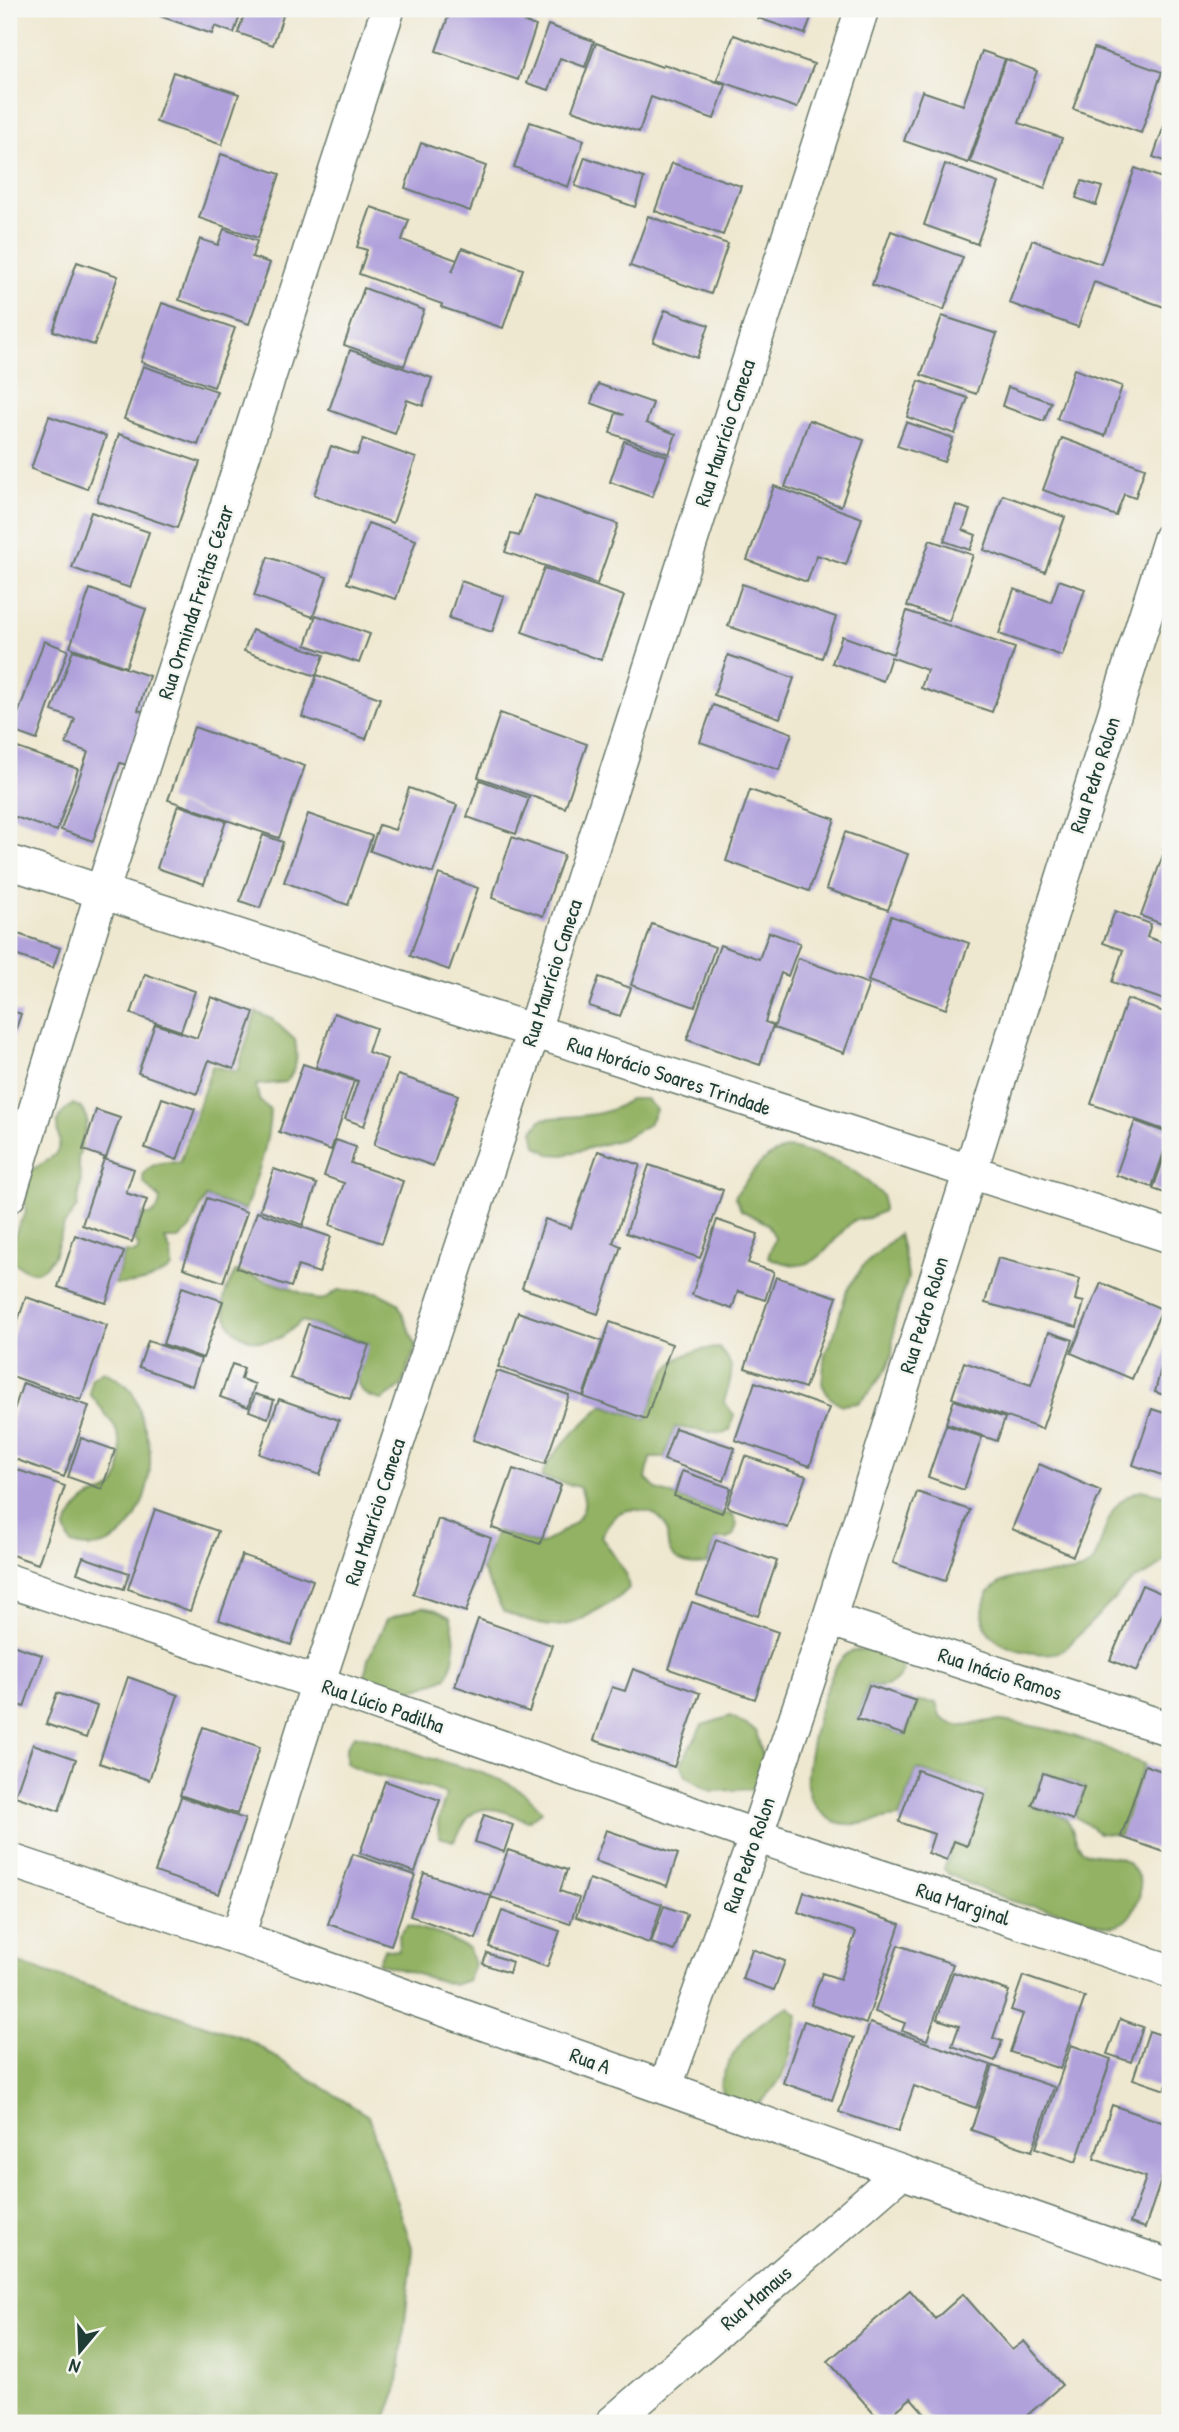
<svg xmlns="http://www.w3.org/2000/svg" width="1179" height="2432" viewBox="0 0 1179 2432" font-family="'Patrick Hand',sans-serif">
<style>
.forest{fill:#93b264;stroke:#59784c;stroke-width:2}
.building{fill:#b0a1db}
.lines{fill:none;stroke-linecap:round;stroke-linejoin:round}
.street-casing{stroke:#68796b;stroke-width:36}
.street{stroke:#fff;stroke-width:33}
.labels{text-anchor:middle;stroke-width:5;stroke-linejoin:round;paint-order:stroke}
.street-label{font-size:21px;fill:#1f3d34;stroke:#f6f6f2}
</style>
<rect width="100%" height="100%" fill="#f6f6f2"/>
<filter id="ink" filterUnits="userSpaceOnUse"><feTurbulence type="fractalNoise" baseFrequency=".0143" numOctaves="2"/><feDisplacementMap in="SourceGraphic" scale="14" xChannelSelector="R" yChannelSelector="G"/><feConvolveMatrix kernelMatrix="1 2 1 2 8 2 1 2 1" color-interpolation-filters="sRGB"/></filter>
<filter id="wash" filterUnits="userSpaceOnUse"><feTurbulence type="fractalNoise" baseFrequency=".00686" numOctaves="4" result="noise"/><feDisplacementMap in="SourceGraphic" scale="28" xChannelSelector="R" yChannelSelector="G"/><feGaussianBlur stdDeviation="1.57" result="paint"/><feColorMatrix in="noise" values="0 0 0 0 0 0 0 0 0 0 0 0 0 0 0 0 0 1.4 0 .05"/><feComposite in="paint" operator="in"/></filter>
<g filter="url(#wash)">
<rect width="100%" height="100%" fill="#efe8d0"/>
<!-- forest -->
<path class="forest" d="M256,1012L272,1019L295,1040C298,1058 297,1068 286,1082L256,1085L259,1100L270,1110C269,1145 257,1177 245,1210L206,1197L190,1229L179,1239H165L171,1253L172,1268C154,1280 137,1285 115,1284L125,1252L134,1253L138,1251V1244L134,1241L142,1215C154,1216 159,1211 160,1199L144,1183L143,1175C151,1162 165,1161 180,1163L212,1066L237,1072Z
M629,1099H646L656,1110L649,1124L622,1139L564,1155L549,1154L536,1145L533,1131L542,1119C570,1115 608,1119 629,1099Z
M73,1104L80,1107L85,1113L87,1121L78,1159L81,1182L77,1207L64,1225L54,1256L44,1268L37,1272L28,1271L14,1263L11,1249L18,1226L26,1213L24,1199L28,1173C36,1166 50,1161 56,1153C69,1135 41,1127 73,1104Z
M791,1148C836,1161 849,1162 883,1196V1211L869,1218L854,1220C821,1249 819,1280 768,1257L775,1238L768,1224L741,1210L735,1196C751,1174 762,1153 791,1148Z
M899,1234L906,1263L908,1278L894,1324L892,1355L887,1368L869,1393L858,1403L842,1405L829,1397L822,1384L825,1353L834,1335L847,1290L863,1266Z
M236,1271L290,1288L318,1300L325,1299L338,1290L377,1292L398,1303L416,1346L401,1387L382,1400C343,1393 362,1370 368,1344L308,1323L301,1321C294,1327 287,1335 279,1338C254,1347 228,1335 224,1308C222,1295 230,1282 236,1271Z
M719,1348C739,1367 730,1379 724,1402L734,1415L730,1430L723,1434L675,1427L664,1458H650L646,1479L657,1490L722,1513L733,1515L737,1525L733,1536L727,1539H716L707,1564C694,1566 675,1565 669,1549C666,1540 669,1532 664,1523C656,1510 630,1506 618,1514C610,1519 606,1528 601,1536L626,1574L629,1588C618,1600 607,1605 592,1613C588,1615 583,1619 578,1621C553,1632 527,1622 503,1611L482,1570L496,1531L540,1545C561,1532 598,1516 579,1487L541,1477C553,1447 581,1427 603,1405L646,1420C662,1377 665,1350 719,1348Z
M103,1371C112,1376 124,1381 130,1389C136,1396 138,1406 140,1414C145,1428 150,1442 150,1456C152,1501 124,1562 71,1544L65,1529C72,1515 78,1503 93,1496C97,1494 104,1494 108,1491C125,1482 123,1445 116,1430C110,1417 99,1406 90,1394L91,1379Z
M1141,1490L1170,1496V1557L1148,1574L1134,1579L1068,1646C1064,1649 1058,1653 1054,1653C1028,1656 982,1646 983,1613C984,1605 985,1595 992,1589C1017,1564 1076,1584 1093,1562C1096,1559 1097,1551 1099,1547C1109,1520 1110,1500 1141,1490Z
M422,1607L436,1610L450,1617C457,1638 457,1657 447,1677C418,1690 389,1703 365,1674L368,1659L387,1619Z
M868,1649C885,1650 897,1654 903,1671C895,1686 884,1689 868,1685L857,1719L905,1735L918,1701L936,1703L940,1717C968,1737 976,1717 1002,1721C1036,1726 1067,1732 1098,1745C1113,1750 1128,1760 1144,1764L1120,1835L1099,1833L1075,1816L1085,1787L1043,1772L1031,1806C1041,1810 1057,1812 1066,1819C1075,1828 1073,1843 1084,1851C1098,1860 1114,1851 1129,1864C1139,1874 1142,1884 1139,1898C1136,1908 1128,1923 1116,1925C1102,1928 1088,1919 1075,1915C1057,1910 1037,1908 1018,1903C997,1897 969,1884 949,1874L944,1869L954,1842L968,1846L986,1792L917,1769L899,1817C877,1818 858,1829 836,1822C821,1816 809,1801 807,1786C804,1761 826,1667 847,1654C852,1650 861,1650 868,1649Z
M731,1716L756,1731L764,1761L755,1789L711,1791L686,1776L681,1763L702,1725Z
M354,1735C379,1739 402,1749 426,1757C467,1770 514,1775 542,1811L528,1821C512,1814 483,1800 469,1817C463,1824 459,1834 454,1841L439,1837L438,1822L446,1794C414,1779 373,1781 346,1763V1748Z
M408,1925L441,1935L469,1949L474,1965L468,1980L454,1985L378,1963L384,1949L399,1951L398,1936Z
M9,1960L247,2039L368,2116L413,2250L397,2391L384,2423H9Z
M789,2007L798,2015C791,2053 788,2083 754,2107L726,2099L720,2085C729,2051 756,2020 789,2007Z"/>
<g id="blocks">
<!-- building -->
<path class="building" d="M162,9H242L234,33L215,26L212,34L160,16Z
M246,9H263L283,16L273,45L238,33Z
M451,9H488L536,26L518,80L436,51Z
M761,9H814L805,34L758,18Z
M548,25L594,41L585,67L560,58L549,90L527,83Z
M734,35L814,64L797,108L717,80Z
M596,43L662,67L663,64L726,85L714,119L651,97L639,132L572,110Z
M1094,48L1162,72L1141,133L1073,109Z
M982,51L1005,59L968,163L904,141L922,91L963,105Z
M1006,59L1037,71L1019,123L1062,138L1045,188L970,162Z
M173,72L239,94L222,145L156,122Z
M1170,109V163L1153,157Z
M530,122L584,140L568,187L514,167Z
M421,143L486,166L470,211L405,188Z
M221,154L280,174L258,238L199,218Z
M585,157L644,178L635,207L575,186Z
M672,163L741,186L723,235L655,211Z
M945,164L999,183L977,244L924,225Z
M1135,168L1170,181V309L1094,282L1078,327L1009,303L1032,240L1101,264Z
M1082,181L1102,187L1096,205L1076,198Z
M371,207L409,220L402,240L457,260L452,272L462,248L523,269L503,328L441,307L442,304L359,274L367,250L357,247Z
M648,216L728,244L711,294L630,266Z
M224,229L257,241L252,257L270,263L249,324L179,300L200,239L218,245Z
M891,231L963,257L944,310L872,285Z
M77,262L118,276L94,345L53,331Z
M364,288L424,310L404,366L344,345Z
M162,303L235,328L214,387L141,362Z
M665,310L709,325L697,358L653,342Z
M942,316L997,334L976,394L921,375Z
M350,350L432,378L423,406L407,400L395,434L329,410Z
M143,366L217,391L198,445L124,419Z
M1074,369L1122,386L1105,436L1057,419Z
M919,381L968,398L955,434L907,417Z
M598,384L653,403L646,423L676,434L669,454L610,433L616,413L624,415L591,403Z
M1008,387L1051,402L1044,421L1002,406Z
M49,416L106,436L87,489L31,469Z
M809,420L864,440L841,506L785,487Z
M906,422L953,438L944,462L897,446Z
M119,434L200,462L177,528L97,501Z
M1062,438L1145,468L1135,498L1124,494L1116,516L1043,490Z
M363,439L416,458L393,523L314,495L331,446L357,455Z
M624,441L667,456L652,497L610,482Z
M774,486L862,518L846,565L817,555L807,582L747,560Z
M534,495L618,524L597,584L505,552L511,534L519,536Z
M1003,495L1065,517L1045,572L984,550Z
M956,505L970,510L963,530L976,535L970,550L944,541Z
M91,512L149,532L130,588L72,568Z
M368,523L416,540L396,599L347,583Z
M930,540L973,555L949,621L907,606Z
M268,557L327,577L313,617L254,596Z
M544,568L624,596L601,660L522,632Z
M1059,580L1085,589L1062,656L999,634L1014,589L1051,602Z
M461,581L504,596L492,632L449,618Z
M742,584L836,617L822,658L728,626Z
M90,589L146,609L126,667L70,647Z
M907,611L1015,648L992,712L921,688L927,670L891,657L883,681L832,663L842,636L893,654Z
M316,615L370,634L359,663L306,645Z
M252,630L324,655L316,676L244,651Z
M44,641L68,650L37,740L12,731Z
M73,650L149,676L138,710L145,712L127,765L120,763L93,841L61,830L88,752L66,744L75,719L52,711Z
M728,655L794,678L780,718L714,695Z
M317,675L380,698L366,739L302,717Z
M713,705L792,733L779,770L700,742Z
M500,713L587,744L565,808L478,777Z
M194,727L305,766L279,838L168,800Z
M9,745L78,769L57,831L9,815Z
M480,780L529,798L516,834L467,817Z
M409,788L457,805L433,873L370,851L379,825L395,830Z
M750,790L835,819L809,891L726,861Z
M178,805L226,821L204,884L157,868Z
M308,814L372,836L348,905L284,882Z
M1170,829V852L1163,849Z
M845,832L908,854L888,910L826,889Z
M263,835L283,842L260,908L240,901Z
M512,837L564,855L543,916L492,898Z
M1163,855L1170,858V927L1141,916Z
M439,874L478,888L449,970L410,956Z
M1115,911L1151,924L1147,937L1170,945V1002L1112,982L1123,950L1103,943Z
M891,916L969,943L946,1009L868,981Z
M652,924L715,947L695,1007L631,985Z
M9,931L60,948L53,968L9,953Z
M769,932L800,943L788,976L781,973L765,1022L773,1025L760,1065L687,1040L720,945L759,959Z
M798,958L869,984L844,1053L774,1028Z
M145,974L195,991L181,1031L131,1014Z
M599,977L631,988L620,1016L589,1006Z
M211,997L254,1012L234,1069L209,1060L197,1094L138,1073L155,1024L197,1038Z
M1127,999L1170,1014V1132L1091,1104Z
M9,1010L21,1014L9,1049Z
M334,1013L376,1028L368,1052L387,1059L364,1126L345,1119L358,1081L316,1067Z
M303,1064L354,1081L331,1150L279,1132Z
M398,1075L458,1095L433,1166L374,1145Z
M162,1098L195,1109L177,1160L145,1148Z
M96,1110L120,1118L106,1158L83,1150Z
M1135,1121L1170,1134L1152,1187L1116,1175Z
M336,1140L356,1147L351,1163L403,1181L382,1243L330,1225L344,1183L324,1176Z
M1170,1141V1195L1153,1189Z
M598,1151L640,1165L613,1243L621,1246L598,1314L522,1288L545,1219L571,1228Z
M104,1159L134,1169L126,1193L147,1200L132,1242L82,1225Z
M649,1165L723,1190L700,1258L626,1233Z
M274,1169L317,1184L303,1225L260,1210Z
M207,1198L247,1212L223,1282L183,1268Z
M257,1212L331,1237L319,1273L298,1266L291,1287L237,1268Z
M717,1220L758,1234L748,1263L774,1272L765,1300L738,1291L732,1309L692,1295Z
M75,1235L124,1252L106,1303L58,1287Z
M998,1258L1080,1279L1075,1300L1084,1302L1077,1327L985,1303Z
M776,1277L837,1297L805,1388L745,1368Z
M1101,1283L1162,1309L1132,1379L1071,1353Z
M182,1287L223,1301L203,1358L163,1344Z
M26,1297L107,1325L81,1400L9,1375V1347Z
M518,1312L602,1341L583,1396L498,1367Z
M610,1322L672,1344L646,1419L584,1397Z
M308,1324L369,1345L350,1399L290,1378Z
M1049,1332L1073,1340L1042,1429L952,1398L964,1362L1031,1385Z
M1169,1336H1170V1397L1155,1392Z
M148,1341L201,1359L192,1386L139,1367Z
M232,1364L244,1368L241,1379L255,1384L248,1407L220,1397Z
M497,1371L569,1395L545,1464L473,1440Z
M755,1382L829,1408L810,1466L735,1440Z
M23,1383L89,1406L64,1477L9,1457V1425Z
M255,1394L274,1400L268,1418L249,1411Z
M279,1399L339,1420L320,1475L259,1454Z
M954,1400L1005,1418L997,1441L946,1423Z
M1152,1409L1170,1415V1478L1133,1465Z
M946,1425L982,1437L964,1490L928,1477Z
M675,1428L735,1448L724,1481L664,1460Z
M81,1438L115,1450L102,1489L68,1477Z
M745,1456L806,1476L788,1528L727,1507Z
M1039,1464L1101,1491L1073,1556L1012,1529Z
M9,1467L65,1486L38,1564L9,1554Z
M513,1469L561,1485L540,1544L492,1528Z
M682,1471L731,1488L722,1513L674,1496Z
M917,1492L970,1510L945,1581L893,1563Z
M155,1509L218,1531L190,1611L128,1589Z
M438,1519L491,1538L466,1612L413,1594Z
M716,1540L777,1561L758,1616L697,1595Z
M242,1555L313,1580L291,1645L219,1620Z
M83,1557L129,1573L124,1589L77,1573Z
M1142,1585L1170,1597L1137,1671L1110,1660Z
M692,1602L778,1632L755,1699L669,1669Z
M478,1619L552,1645L529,1712L455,1686Z
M9,1644L42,1655L24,1707L9,1702Z
M633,1669L700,1693L674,1767L594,1740L612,1687L625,1691Z
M128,1677L178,1695L149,1780L99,1763Z
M869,1685L916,1701L905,1735L857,1719Z
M57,1693L97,1706L86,1738L46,1724Z
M203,1727L260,1747L237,1814L180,1795Z
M33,1744L76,1759L59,1811L15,1796Z
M1145,1765L1170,1774V1854L1121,1837Z
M917,1770L985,1794L967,1846L954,1841L947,1860L928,1853L934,1834L899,1822Z
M1043,1773L1084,1787L1073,1820L1032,1805Z
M385,1781L440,1800L415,1872L360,1853Z
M181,1797L245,1819L219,1894L155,1872Z
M484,1815L513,1825L504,1852L475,1842Z
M606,1830L678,1854L667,1886L595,1861Z
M508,1850L567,1870L560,1891L579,1898L570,1924L491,1897Z
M353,1854L415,1875L391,1945L328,1924Z
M424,1873L491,1896L476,1939L410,1916Z
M589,1879L662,1904L649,1943L576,1917Z
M804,1892L900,1924L866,2024L811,2005L822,1973L840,1979L856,1932L798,1912Z
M664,1906L687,1914L674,1951L651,1943Z
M502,1911L560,1931L547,1967L489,1947Z
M898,1945L953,1964L927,2040L902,2031L905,2023L875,2012Z
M752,1949L785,1961L774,1990L742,1979Z
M487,1953L512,1962L509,1973L483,1964Z
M953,1972L1009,1991L993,2038L1002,2041L995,2061L952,2046L959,2026L937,2019Z
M1023,1976L1085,1997L1060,2069L1010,2052L1023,2014L1011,2010Z
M1120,2019L1143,2027L1131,2062L1107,2054Z
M804,2021L854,2038L832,2100L783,2083Z
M870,2023L991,2065L976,2108L914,2086L898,2132L839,2112Z
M1149,2031L1170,2038V2075L1165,2090L1133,2079Z
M1071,2045L1111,2059L1076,2162L1036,2148Z
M993,2066L1054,2087L1032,2151L971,2130Z
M1112,2105L1170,2125V2153L1145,2228L1130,2223L1146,2177L1094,2159Z
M910,2290L935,2319L963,2294L1012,2350L1024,2341L1062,2385L1023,2419L1026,2423H933L911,2398L882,2423L828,2361Z"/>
</g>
</g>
<g filter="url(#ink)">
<use href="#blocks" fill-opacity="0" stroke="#68796b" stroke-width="2"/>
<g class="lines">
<defs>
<path id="street" d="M9,862L1170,1236
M9,1196L102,892L388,9
M9,1581L318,1683L756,1836L1170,1971
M829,1619L1170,1729
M9,1860C398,1989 782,2132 1170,2266
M238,1936L318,1683L533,1032L862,9
M665,2088L756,1836L829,1619L1170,538
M612,2423L900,2173"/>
</defs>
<!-- street casing -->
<use href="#street" class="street-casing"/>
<!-- street -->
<use href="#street" class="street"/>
</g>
</g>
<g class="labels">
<!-- street labels -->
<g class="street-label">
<text transform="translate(725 433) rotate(-72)" y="7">Rua Maurício Caneca</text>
<text transform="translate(196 602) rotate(-72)" y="7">Rua Orminda Freitas Cézar</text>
<text transform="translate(1095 775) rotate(-72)" y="7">Rua Pedro Rolon</text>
<text transform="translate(552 973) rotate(-72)" y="7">Rua Maurício Caneca</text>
<text transform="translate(669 1076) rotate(18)" y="7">Rua Horácio Soares Trindade</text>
<text transform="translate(924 1315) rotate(-73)" y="7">Rua Pedro Rolon</text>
<text transform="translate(375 1512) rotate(-72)" y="7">Rua Maurício Caneca</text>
<text transform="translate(1000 1674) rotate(18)" y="7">Rua Inácio Ramos</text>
<text transform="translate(383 1706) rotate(19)" y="7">Rua Lúcio Padilha</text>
<text transform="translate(749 1855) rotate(-71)" y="7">Rua Pedro Rolon</text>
<text transform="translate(963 1904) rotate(18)" y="7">Rua Marginal</text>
<text transform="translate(590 2061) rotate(20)" y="7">Rua A</text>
<text transform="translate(756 2298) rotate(-41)" y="7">Rua Manaus</text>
</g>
</g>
<!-- margin -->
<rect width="1179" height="2432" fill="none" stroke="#f6f6f2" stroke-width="35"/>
<!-- north arrow -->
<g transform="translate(80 2351) rotate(199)" stroke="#f6f6f2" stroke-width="5" paint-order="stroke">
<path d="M0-5L12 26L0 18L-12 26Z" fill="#1f3d34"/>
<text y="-10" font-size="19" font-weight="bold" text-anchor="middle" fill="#1f3d34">N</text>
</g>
</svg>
